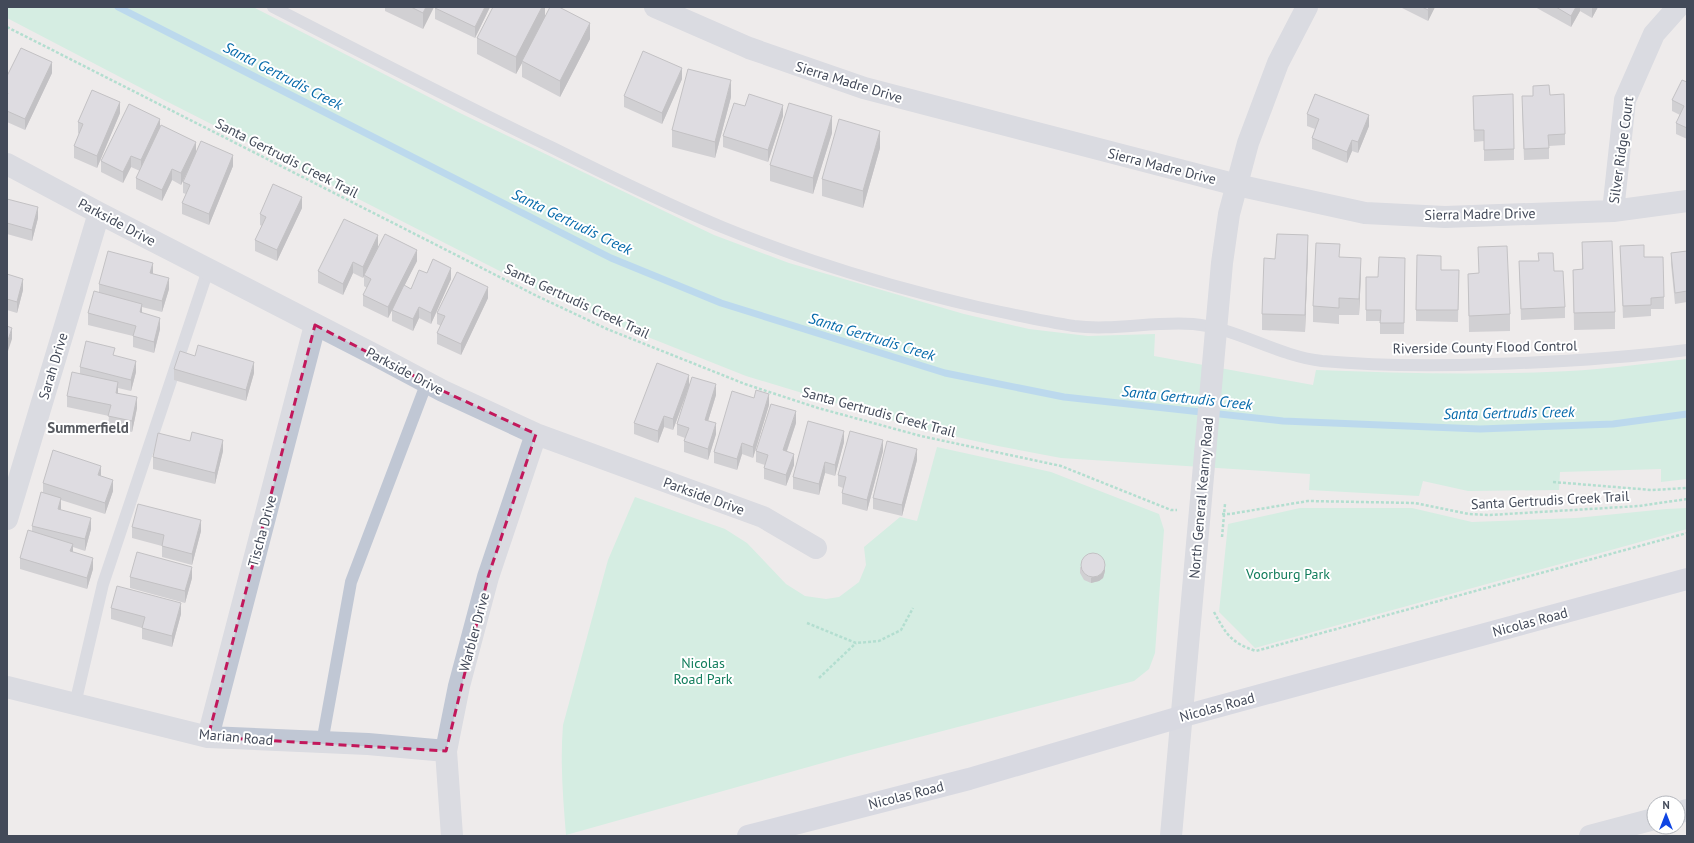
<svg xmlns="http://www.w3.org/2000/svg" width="1694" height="843" viewBox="0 0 1694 843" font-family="'PT Sans',sans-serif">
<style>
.green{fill:#b5f0d7}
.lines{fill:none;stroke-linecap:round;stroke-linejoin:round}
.stream{stroke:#7fc4f0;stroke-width:7}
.path{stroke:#6ccfb0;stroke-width:2.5;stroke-dasharray:3 2;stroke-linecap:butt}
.service{stroke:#c0c7d4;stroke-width:12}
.minor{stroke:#c0c7d4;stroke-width:22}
.secondary{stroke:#bcc4d6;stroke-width:22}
.wall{fill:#aeafb6}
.shaded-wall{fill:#8d8e94}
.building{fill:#cacbd4;stroke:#8d8e94}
.marked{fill:none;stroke:#c2185b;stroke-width:3;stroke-dasharray:8 5;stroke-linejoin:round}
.labels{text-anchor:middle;stroke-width:4;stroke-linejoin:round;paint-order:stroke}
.street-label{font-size:14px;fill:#434a59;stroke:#fff}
.park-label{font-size:14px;fill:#117c5b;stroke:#fff}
.water-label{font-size:15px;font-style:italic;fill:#0569aa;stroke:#fff}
.neighbourhood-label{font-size:15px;font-weight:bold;fill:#575a60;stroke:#fff}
</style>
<rect width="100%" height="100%" fill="#eeebeb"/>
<!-- green -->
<path class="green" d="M7,7H253L462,114L714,235L789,263L964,314L1029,329L1088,336L1155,334L1154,356L1313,385L1316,370C1393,373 1470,375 1547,372C1594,371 1641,364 1687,359V479L1661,482V469L1560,472L1559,490L1468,491L1423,481L1419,496L1309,490L1310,474L1061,458L998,446L921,429L746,376L610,322L537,290L164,100L7,18Z
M937,447L1051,472L1159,514L1164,530L1155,653L1149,669L1134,681L851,755L566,835C563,798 560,762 563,725L608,560L635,497L725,529L747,543L786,584L805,596L826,599L839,597L859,582L866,565L864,547L900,517L917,521Z
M1300,508H1412L1472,522L1576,518L1666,509L1687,508V529L1255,648L1219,612L1228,524Z"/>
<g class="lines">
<!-- stream -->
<path class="stream" d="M118,7L611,258L721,303L945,373L1064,397L1283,421L1480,429L1613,424L1687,414"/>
<!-- path -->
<path class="path" d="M7,27L537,296L607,329L745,384L818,408L921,436L1061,466L1171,510H1177
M1553,482L1652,490L1687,488
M1222,514H1230L1308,501L1415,503L1469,514L1490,515L1639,506L1687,499
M1222,537L1225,504
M1214,612C1226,634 1231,643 1256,651L1687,533
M807,623L856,643L879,641L901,630L913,608
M819,678L856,643"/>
<!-- service -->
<path class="service" d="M273,7C366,55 459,103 553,148C609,176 664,203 722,227C805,261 891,287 978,307C1010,314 1042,321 1074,326C1113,331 1153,321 1193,324C1238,328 1277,356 1322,361C1379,366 1436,366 1493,364C1559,362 1622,358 1687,350
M75,704L103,584L208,270
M322,743L351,582L427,382"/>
<!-- minor -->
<path class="minor" d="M655,7L749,48L864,88L1237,185L1365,213L1445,217L1613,211L1687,201
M7,164L99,213L379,357L443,391L536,434L763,517L816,548
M1613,211L1625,100L1654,34L1678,7
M7,519L99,213
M7,687L208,737L368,744L446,751
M208,737L315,325
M1678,813L1687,810
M452,836L446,751L459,686L488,577L536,434
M1171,836L1222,263L1229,214L1248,143L1278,63L1307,7
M1590,836L1654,819"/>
<!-- secondary -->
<path class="secondary" d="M748,836L969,779L1180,717L1687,579"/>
</g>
<!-- wall -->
<path class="wall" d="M385,7H434L423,29L385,11Z
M435,7H490L475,38L435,19Z
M545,7V16L590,39L560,97L522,77V63L516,74L477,54V38Z
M1400,7H1435L1428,21Z
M1535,7H1598L1592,18L1580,11L1571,27Z
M1687,68V139L1676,134V123L1680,115L1672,111V100L1686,82V71Z
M52,73L25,130L7,122V76Z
M682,79L662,124L624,107V96Z
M1533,86L1550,95L1565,134V145L1549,146V159L1524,160L1522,107L1533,96Z
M1473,96L1514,149V160L1484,161V141L1474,142Z
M731,97L715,158L672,147V130Z
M745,106L783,116L768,162L723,147V136Z
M120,113L97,168L74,158V146L79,134L78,133V122Z
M1307,114L1369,126L1358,153L1352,151L1347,163L1312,149V138L1315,129L1307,126Z
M160,127L196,152L233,166L209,225L182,214V203L186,194L183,193V182L192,162L181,185L172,180L162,201L136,189V178L140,171L131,167L123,183L101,172V161Z
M832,133L813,194L770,181V165Z
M880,148L863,208L822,196V179Z
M7,199L38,218L32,241L7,234Z
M302,208L277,261L255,251V240L262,226L260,225V214Z
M1582,242L1615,312V329L1574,330L1573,270L1582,269Z
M1620,246L1644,257L1664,297V309H1651V316L1623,318Z
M378,247L417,261L404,286L411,289L427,273L451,279L431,324L419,318L413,331L392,321V310L395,305L388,318L363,306V295L367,288L364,286V276L363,278L353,273L343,295L318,283V271Z
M1478,247L1510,314V331L1469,332L1468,274L1479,273Z
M1308,251L1305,332L1262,330V314Z
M1687,251V302L1675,304L1671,264V253Z
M1340,257L1361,274L1359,315H1339V324L1313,322V306Z
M1405,258L1404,334H1380V321H1366V277H1378Z
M1519,261H1538L1554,271L1565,307V318L1521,320Z
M1441,270H1459L1458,322L1416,321V310Z
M7,274L23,290L17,313L7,310Z
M153,274L169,289L162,312L142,307V313L160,329L154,353L133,347V336L88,325V313L99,292V284Z
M488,298L461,355L437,344V333L441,326L437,324V313Z
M115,356L136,372L131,391L118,388V393L137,408L132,432L108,427L109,416L67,407V396L80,374V367Z
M174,369L254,373L246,401L174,380Z
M689,385L716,395L708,421L716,434L708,460L684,452V441L685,438L677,435V424L687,393L673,430L664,427L658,443L634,434V423Z
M754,398L769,405L753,458L742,454L737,470L714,463V452Z
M796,423L787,451L794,465L786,486L764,479V468L765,465L756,462V451Z
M844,442L835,476L825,473L819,495L793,489V477Z
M223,451L215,484L153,469V457Z
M883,451L867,511L842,504V493L843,488L838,486V475Z
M917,460L902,516L873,509V498Z
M101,476L113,491L105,514L61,500V510L91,529L85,551L73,547V552L93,569L87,589L20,569V558L32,532V526L43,493V483Z
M132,527L201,531L192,565L162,557V546L132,538Z
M1080,567L1105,571L1103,578L1099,581L1091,583L1084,580L1080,573Z
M130,577L192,578L185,603L130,588Z
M111,608L181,614L172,647L142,639V628L111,619Z"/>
<!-- shaded-wall -->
<path class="shaded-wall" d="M426,7H434L423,29V13Z
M485,7H490L475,38V27Z
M542,7H545V18L522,61V63L516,74V57Z
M1429,7H1435L1428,21V10Z
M1576,7H1580V11L1571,27V16Z
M1592,7H1598L1592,18Z
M590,23V39L560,97V81Z
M52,62V73L25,130V119Z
M682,68V79L662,124V113Z
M731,80V97L715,158V142Z
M120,102V113L97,168V156Z
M783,105V116L768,162V150Z
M1369,115V126L1358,153V142Z
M832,116V133L813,194V178Z
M160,119V130L141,171V160Z
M880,131V148L863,208V191Z
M1352,140V151L1347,163V152Z
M196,142V153L181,185V173Z
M233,155V166L209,225V214Z
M131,156V167L123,183V172Z
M172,169V180L162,201V190Z
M302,197V208L277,261V250Z
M38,207V218L32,241V230Z
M378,235V247L363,278V267Z
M1308,235V251L1305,332V315Z
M417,250V261L388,318V307Z
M1361,258V274L1359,315V299Z
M353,262V273L343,295V284Z
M153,263V274L150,273Z
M451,268V279L431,324V313Z
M169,278V289L162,312V301Z
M23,279V290L17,313V302Z
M488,287V298L461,355V344Z
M142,304V315L140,312Z
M419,307V318L413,331V319Z
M160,318V329L154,353V342Z
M12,328V339L7,354V343Z
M136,361V372L131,391V380Z
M254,362V373L246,401V390Z
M689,375V386L673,430V419Z
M118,382V394L116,393Z
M716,384V395L705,431V420Z
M769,394V405L753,458V447Z
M137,397V408L132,432V421Z
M796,411V423L783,462V450Z
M664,416V427L658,443V431Z
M716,423V434L708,460V449Z
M844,431V442L835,476V465Z
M223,440V451L215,484V473Z
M883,440V451L867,511V500Z
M742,443V454L737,470V459Z
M917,449V460L902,516V505Z
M794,454V465L786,486V475Z
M825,462V473L819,495V484Z
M101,466V477L98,475Z
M113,480V491L105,514V503Z
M61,498V509L58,521V509Z
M91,518V529L85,551V539Z
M201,520V531L192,565V554Z
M73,544V555L70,551Z
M93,558V569L87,589V578Z
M1105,565V571L1103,578L1099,581L1091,583V578Z
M192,567V578L185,603V591Z
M181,603V614L172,647V636Z"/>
<!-- building -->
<path class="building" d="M411,7H426L423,13Z
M435,7H485L475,27L435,8Z
M493,7H542L516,57L477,38Z
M550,7H559L590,23L560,81L522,61Z
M1422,7H1429L1428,10Z
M1556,7H1576L1571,16Z
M21,48L52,62L25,119L7,111V95L8,93L7,92V76Z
M643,51L682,68L662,113L624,96Z
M688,69L731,80L715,142L672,130Z
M1682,80L1687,82V128L1676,123L1684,106L1672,100Z
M1549,85L1550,95L1564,94L1565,134L1548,135L1549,148L1524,149L1522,96H1533V86Z
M92,90L120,102L97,156L74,146L83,124L78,122Z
M749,94L783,105L768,150L723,136L734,103L745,106Z
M1315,94L1369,115L1358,142L1352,140L1347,152L1312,138L1319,119L1307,114Z
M1513,94L1514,149L1484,150V130H1474L1473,96Z
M789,103L832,116L813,178L770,165Z
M129,104L160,119L141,160L131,156L123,172L101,161Z
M839,119L880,131L863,191L822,179Z
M161,125L196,142L181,173L172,169L162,190L136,178Z
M201,141L233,155L209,214L182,203L190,185L183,182Z
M273,184L302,197L277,250L255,240L266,217L260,214Z
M7,199L38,207L32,230L7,223Z
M344,219L378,235L363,267L353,262L343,284L318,271Z
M385,234L417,250L388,307L363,295L371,279L364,275Z
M1277,234L1308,235L1305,315L1262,314L1264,258L1275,259Z
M1612,241L1615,312L1574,313L1573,270L1583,269L1582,242Z
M1316,243L1340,244L1339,257L1361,258L1359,299L1339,298V308L1313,306Z
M1644,245V257H1663L1664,297L1651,298V305L1623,306L1620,246Z
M1507,246L1510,314L1469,316L1468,274L1479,273L1478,247Z
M108,251L153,263L150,273L169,278L162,301L99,284Z
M1687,251V291L1675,293L1671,253Z
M1538,253H1553L1554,271H1563L1565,307L1521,309L1519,261H1539Z
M1417,255L1441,256V270H1459L1458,310H1416Z
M1379,257L1405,258L1404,323H1380L1381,310H1366V277H1378Z
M433,259L451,268L431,313L419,307L413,319L392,310L404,285L411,289L419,270L427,273Z
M457,272L488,287L461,344L437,333L445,316L437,313Z
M7,274L23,279L17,302L7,299Z
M94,291L142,304L140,312L160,318L154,342L133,336L136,326L88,313Z
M7,326L12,328L7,343Z
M86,341L115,348L113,355L136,361L131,380L80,367Z
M198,345L254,362L246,390L174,369L180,351L195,356Z
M657,363L689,375L673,419L664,416L658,431L634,423Z
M72,372L118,382L116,393L137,397L132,421L108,416L111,405L67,396Z
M692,377L716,384L705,420L716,423L708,449L684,441L689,428L677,424Z
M756,390L769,394L753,447L742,443L737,459L714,452L732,391L754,398Z
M771,404L796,411L783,450L794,454L786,475L764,468L768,455L756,451Z
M808,421L844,431L835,465L825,462L819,484L793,477Z
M850,431L883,440L867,500L842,493L846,477L838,475Z
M192,432L223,440L215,473L153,457L158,433L190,441Z
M887,441L917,449L902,505L873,498Z
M53,450L101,466L98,475L113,480L105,503L43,483Z
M41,492L61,498L58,509L91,518L85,539L32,526Z
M138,504L201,520L192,554L162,546L164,535L132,527Z
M28,530L73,544L70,551L93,558L87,578L20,558Z
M137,552L192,567L185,591L130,577Z
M1081 565a12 12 0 1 1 24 0a12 12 0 1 1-24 0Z
M117,586L181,603L172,636L142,628L145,617L111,608Z"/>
<!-- marked area -->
<path d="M0 0H1694V843H0ZM315,325L443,391L536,434L488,577L446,751L208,737Z" fill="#eeebeb" fill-opacity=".55" fill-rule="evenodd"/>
<path class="marked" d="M315,325L443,391L536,434L488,577L446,751L208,737Z"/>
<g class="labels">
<!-- street labels -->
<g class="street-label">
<text transform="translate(849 82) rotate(17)" y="5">Sierra Madre Drive</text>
<text transform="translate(1621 150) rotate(-82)" y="5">Silver Ridge Court</text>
<text transform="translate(287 158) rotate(27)" y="5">Santa Gertrudis Creek Trail</text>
<text transform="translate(1162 166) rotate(14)" y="5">Sierra Madre Drive</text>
<text transform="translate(1480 214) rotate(-1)" y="5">Sierra Madre Drive</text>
<text transform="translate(117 222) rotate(28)" y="5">Parkside Drive</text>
<text transform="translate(577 301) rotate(25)" y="5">Santa Gertrudis Creek Trail</text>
<text transform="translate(1485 347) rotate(-1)" y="5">Riverside County Flood Control</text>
<text transform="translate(53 366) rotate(-73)" y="5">Sarah Drive</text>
<text transform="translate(405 371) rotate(28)" y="5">Parkside Drive</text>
<text transform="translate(879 412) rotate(15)" y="5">Santa Gertrudis Creek Trail</text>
<text transform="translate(704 496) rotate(20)" y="5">Parkside Drive</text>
<text transform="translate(1201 498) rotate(-85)" y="5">North General Kearny Road</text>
<text transform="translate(1550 500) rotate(-3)" y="5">Santa Gertrudis Creek Trail</text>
<text transform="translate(262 531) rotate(-75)" y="5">Tischa Drive</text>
<text transform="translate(1530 622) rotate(-15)" y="5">Nicolas Road</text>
<text transform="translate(474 632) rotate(-75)" y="5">Warbler Drive</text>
<text transform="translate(1217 707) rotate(-15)" y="5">Nicolas Road</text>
<text transform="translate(236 737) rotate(5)" y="5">Marian Road</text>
<text transform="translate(906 795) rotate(-14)" y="5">Nicolas Road</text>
</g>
<!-- park labels -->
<g class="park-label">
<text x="1288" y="579">Voorburg Park</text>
<text x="703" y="668">Nicolas<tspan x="703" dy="16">Road Park</tspan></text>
</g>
<!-- water labels -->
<g class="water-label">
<text transform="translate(283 76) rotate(27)" y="5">Santa Gertrudis Creek</text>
<text transform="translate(572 222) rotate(26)" y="5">Santa Gertrudis Creek</text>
<text transform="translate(872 337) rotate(17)" y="5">Santa Gertrudis Creek</text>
<text transform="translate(1187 398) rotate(6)" y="5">Santa Gertrudis Creek</text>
<text transform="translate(1509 413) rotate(-1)" y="5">Santa Gertrudis Creek</text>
</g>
<!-- neighbourhood labels -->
<g class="neighbourhood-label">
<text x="88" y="433">Summerfield</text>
</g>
</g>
<!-- border -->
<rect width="1694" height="843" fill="none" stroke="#434a59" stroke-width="16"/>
<!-- north arrow -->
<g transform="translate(1666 815)"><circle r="19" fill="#ffffff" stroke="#b4b7bd"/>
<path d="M0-3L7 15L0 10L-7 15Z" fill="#0f45e3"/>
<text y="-6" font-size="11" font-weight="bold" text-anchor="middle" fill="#434a59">N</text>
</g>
</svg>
